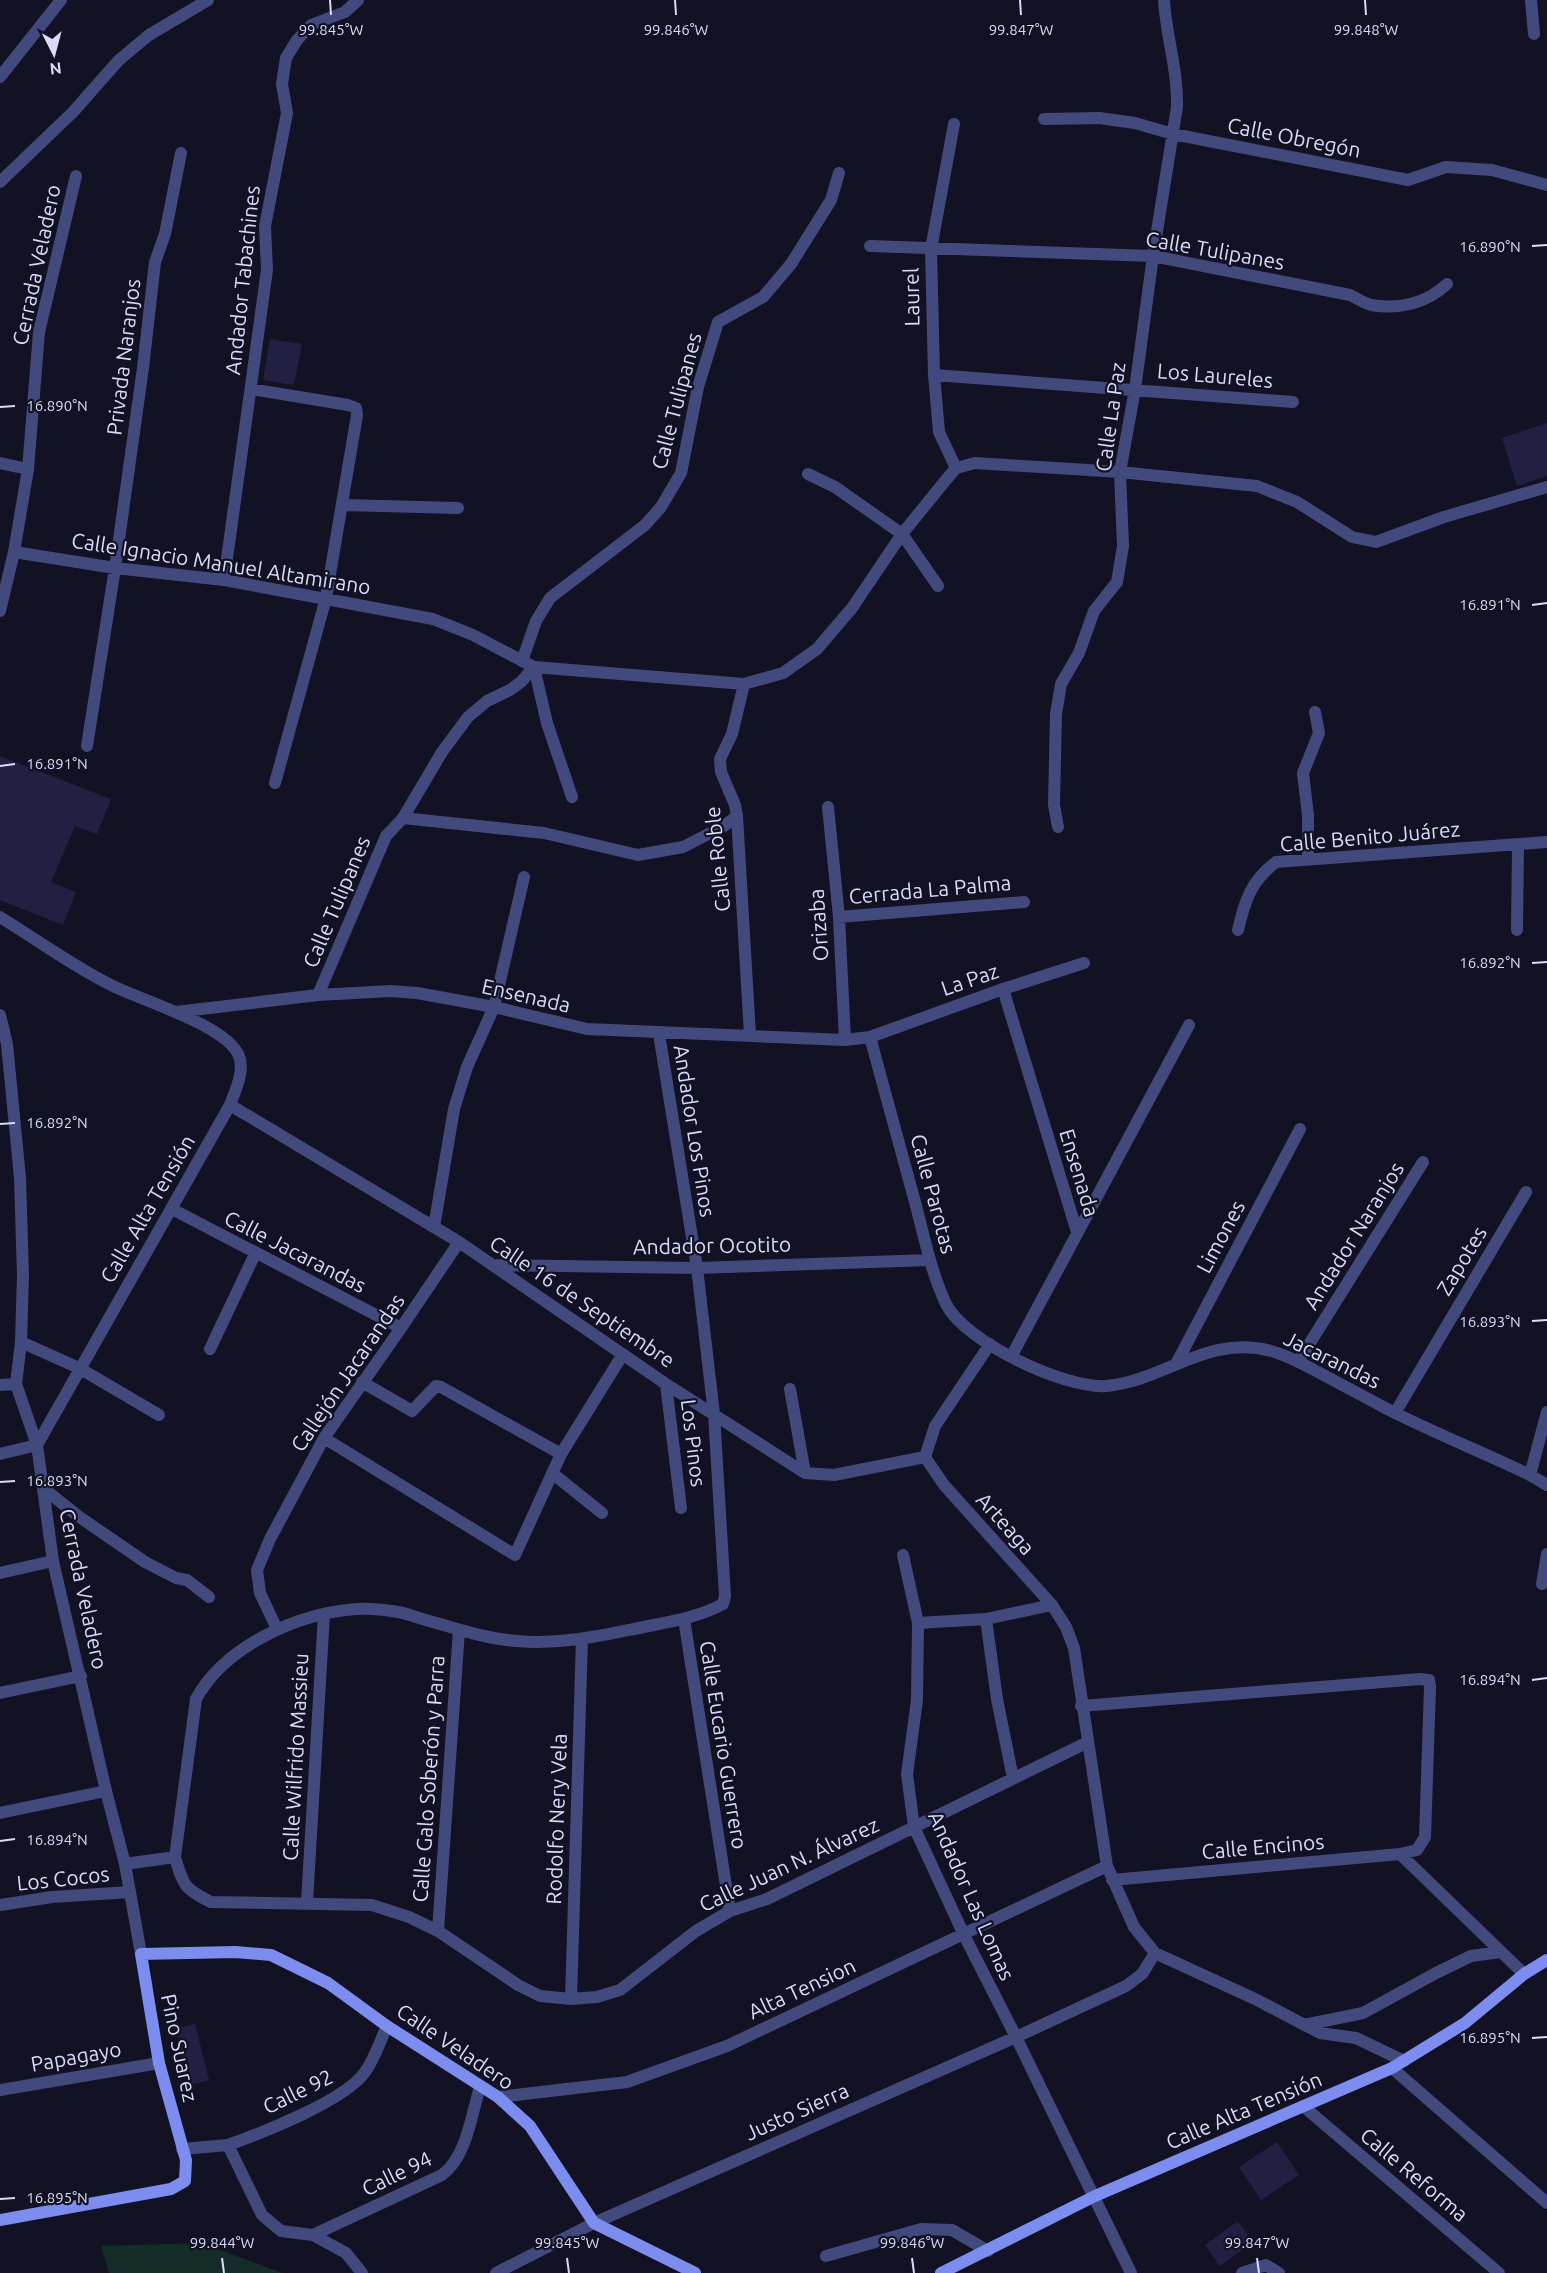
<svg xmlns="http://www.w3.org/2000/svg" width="1547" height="2273" viewBox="0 0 1547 2273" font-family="Ubuntu,sans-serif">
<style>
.green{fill:#152d28}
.building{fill:#212043}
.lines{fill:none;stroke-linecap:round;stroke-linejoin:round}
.pedestrian{stroke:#424a7d;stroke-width:12}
.minor{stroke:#424a7d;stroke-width:12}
.tertiary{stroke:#424a7d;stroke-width:12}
.secondary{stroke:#7c8cef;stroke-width:12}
.ticks{fill:none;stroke:#d9dbfa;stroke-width:2}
.labels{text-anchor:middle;stroke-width:4.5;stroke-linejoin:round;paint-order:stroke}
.street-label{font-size:21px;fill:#d9dbfa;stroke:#121224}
.ticks-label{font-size:15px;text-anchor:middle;fill:#d9dbfa;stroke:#121224;stroke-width:4.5;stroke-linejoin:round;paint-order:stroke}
</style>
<rect width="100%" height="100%" fill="#121224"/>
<!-- green -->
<path class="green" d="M201,2243L282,2273H109L101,2246Z"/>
<!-- building -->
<path class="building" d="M270,339L302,344L294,385L263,380Z
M1547,423V476L1517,486L1502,438Z
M0,756L111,799L97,834L75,826L51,882L76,892L63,925L0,900Z
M195,2024L209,2080L189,2085L176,2028Z
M1277,2142L1299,2175L1261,2200L1239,2167Z
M1238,2221L1253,2242L1220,2266L1205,2245Z"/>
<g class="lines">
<!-- pedestrian -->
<path class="pedestrian" d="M403,818L544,833L638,855L683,847L724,826L737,816
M1016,2037L1126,1986L1142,1974L1155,1953"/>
<!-- minor -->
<path class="minor" d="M1531,0L1534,34
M0,77L61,0
M1044,119L1099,118L1135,123L1173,134L1408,180L1446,167L1492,170L1547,185
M954,124L931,249L934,375L939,432L956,468
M0,182L73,112L119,60L149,35L208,0
M870,246L1153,256L1350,295C1356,298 1364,303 1371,305C1399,310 1427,303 1447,284
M934,375L1293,402
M251,389L348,405L356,408L357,415L326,598L275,783
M28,469L39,332L76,176
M808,474L835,487L902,534L938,586
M343,505L458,508
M14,552L115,568L224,580L433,619L473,635L534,667L744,684L783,673L817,649L852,608L902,534L945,481L956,468L975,463L1120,472L1257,486L1297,502L1352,537L1376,542L1444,517L1547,487
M224,580L267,270L265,226L287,113L282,84L286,58L297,40L311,25L345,12L358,0
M522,661L536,621L550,598L645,525L661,507L681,473L698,387L718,322L763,297L791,264L831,200L839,173
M534,667L547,723L572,797
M744,684L732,734L720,759L721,772L735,805L737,816L750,1035
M87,746L115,568L143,368L155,262L165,234L181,153
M828,807L839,917L845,1040
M1058,827L1054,805L1056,714L1061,684L1079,653L1094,611L1117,582L1123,546L1120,472L1135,389L1153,256L1177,107C1178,70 1166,36 1164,0
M1308,859V816L1303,773L1319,733L1315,712
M0,917C36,939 71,965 109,984C139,1000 227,1025 239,1056C245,1071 235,1091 230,1105L37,1445L0,1454
M839,917L1024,902
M1238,930C1245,900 1251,881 1276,862L1547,842
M1517,930L1518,845
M1003,989L1077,1232
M318,995L386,836L403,818L442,752L468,717L487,701L510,690L521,682L534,667
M176,1012L318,995L390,991L417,993L494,1007L587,1029L845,1040L870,1037L1003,989L1084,963
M659,1034L697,1268L714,1414L725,1596L723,1604C697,1618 668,1622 639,1628C599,1636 559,1645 517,1641C488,1639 460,1630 433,1622C421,1619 409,1614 398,1612C385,1610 370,1608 357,1609C298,1613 225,1646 196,1699L175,1857C183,1885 184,1889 211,1902L372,1905L409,1917L438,1931L518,1985L540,1996L571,1999L597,1997L620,1990L696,1931L730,1911L767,1899L1088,1742
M870,1037C885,1092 900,1147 915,1202C924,1236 931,1272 946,1304C965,1342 1065,1389 1106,1386C1165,1381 1206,1334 1271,1351C1287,1355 1303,1364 1318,1372C1342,1385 1367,1398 1391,1411C1437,1434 1484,1453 1530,1475L1547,1485
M230,1105L459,1242L666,1384L805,1473L834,1475L925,1457
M172,1209L401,1328
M434,1227L454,1109L467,1067L494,1007L524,877
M494,1265L697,1268L930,1260
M21,1342L79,1368L159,1415
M210,1349L255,1254
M1011,1357L1189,1025
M1298,1362L1423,1162
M1176,1364L1300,1129
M362,1382L412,1411L436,1386L441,1387L561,1454
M666,1384L681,1508
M0,1385L16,1384
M790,1389L805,1473
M1395,1413L1526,1192
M324,1438L515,1555L561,1454L623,1354
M925,1457L944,1485L1052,1605L1066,1627L1074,1648L1107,1866L1134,1927L1155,1953L1255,1999L1320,2033L1356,2038L1404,2061
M925,1457L935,1426L990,1344
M552,1473L602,1513
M1530,1475L1547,1412
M43,1488L78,1516L145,1562L176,1578L187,1580L209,1597
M903,1555L918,1623L917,1700L907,1774L914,1827L964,1935L1016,2037L1131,2273
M0,1573L53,1561
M1542,1584L1547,1554
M684,1619L730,1911
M986,1619L997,1699L1013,1778
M918,1623L986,1619L1052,1605
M277,1629L260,1593L257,1570L270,1539L324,1438L401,1328L459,1242
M0,1693L81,1676
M1081,1706L1420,1679L1429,1680L1430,1687L1425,1837L1417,1850L1400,1854L1112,1880
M0,1813L106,1791
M1400,1854L1524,1974
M125,1864L175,1857
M307,1902L324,1614
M0,1905L52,1897L130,1892
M438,1931L459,1630
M571,1999L582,1639
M1304,2025L1363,2013L1436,1973L1471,1956L1501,1952
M1392,2068L1547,2203
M0,2090L159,2063
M498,2097L627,2082L727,2046L1107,1866
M1303,2106L1499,2273
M228,2145C262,2133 346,2100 365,2072C375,2058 380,2041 387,2026
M182,2149L228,2145L262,2215L281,2231L313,2235L346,2253L362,2273
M313,2235L442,2175C467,2156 471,2116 480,2087
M826,2256L921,2229L952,2230L988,2251
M496,2273L594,2223L1016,2037
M1242,2273L1266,2265L1279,2273"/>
<!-- tertiary -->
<path class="tertiary" d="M0,463L28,469L14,552L0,611
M0,1015L7,1044L20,1178L23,1275L21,1342L16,1384L37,1445L53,1561L106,1791L125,1864L141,1954"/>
<!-- secondary -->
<path class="secondary" d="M0,2220L171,2189L185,2181L186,2160L159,2063L141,1954L235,1952L271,1955L328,1983L387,2026L498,2097L530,2126L594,2223L695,2273
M941,2273L1095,2196L1392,2068L1465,2023L1524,1974L1547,1960"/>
</g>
<!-- ticks -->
<path class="ticks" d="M330,0L331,15M675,0L676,15M1020,0L1021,15M1365,0L1366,15M1532,246L1547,245M0,407L15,406M1532,605L1547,603M0,766L15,764M1532,963L1547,962M0,1124L15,1123M1532,1321L1547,1320M0,1482L15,1481M1532,1680L1547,1678M0,1841L15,1839M1532,2038L1547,2037M0,2199L15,2198M222,2258L224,2273M567,2258L569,2273M912,2258L914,2273M1257,2258L1259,2273"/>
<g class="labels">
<!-- street labels -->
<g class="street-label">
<text transform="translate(1294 138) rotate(11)" y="7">Calle Obregón</text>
<text transform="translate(1215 251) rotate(10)" y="7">Calle Tulipanes</text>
<text transform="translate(37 265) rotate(-78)" y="7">Cerrada Veladero</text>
<text transform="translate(243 280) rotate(-84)" y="7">Andador Tabachines</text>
<text transform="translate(912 297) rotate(-91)" y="7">Laurel</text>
<text transform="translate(124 357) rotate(-83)" y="7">Privada Naranjos</text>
<text transform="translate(1215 376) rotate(5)" y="7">Los Laureles</text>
<text transform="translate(677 401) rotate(-75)" y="7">Calle Tulipanes</text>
<text transform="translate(1111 417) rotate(-82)" y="7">Calle La Paz</text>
<text transform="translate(221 564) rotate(9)" y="7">Calle Ignacio Manuel Altamirano</text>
<text transform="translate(1370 837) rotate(-5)" y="7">Calle Benito Juárez</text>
<text transform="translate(718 859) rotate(-96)" y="7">Calle Roble</text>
<text transform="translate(930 890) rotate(-5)" y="7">Cerrada La Palma</text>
<text transform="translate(337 902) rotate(-67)" y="7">Calle Tulipanes</text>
<text transform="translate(819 925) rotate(-94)" y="7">Orizaba</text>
<text transform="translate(970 980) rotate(-19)" y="7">La Paz</text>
<text transform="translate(526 996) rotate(13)" y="7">Ensenada</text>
<text transform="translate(694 1131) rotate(81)" y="7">Andador Los Pinos</text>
<text transform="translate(1079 1173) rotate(73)" y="7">Ensenada</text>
<text transform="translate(933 1194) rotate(75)" y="7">Calle Parotas</text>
<text transform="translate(148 1209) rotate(-60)" y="7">Calle Alta Tensión</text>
<text transform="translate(1354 1236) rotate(-58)" y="7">Andador Naranjos</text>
<text transform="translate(1221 1237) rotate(-62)" y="7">Limones</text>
<text transform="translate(712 1246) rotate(-1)" y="7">Andador Ocotito</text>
<text transform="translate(295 1252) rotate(27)" y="7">Calle Jacarandas</text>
<text transform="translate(1462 1261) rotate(-59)" y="7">Zapotes</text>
<text transform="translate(582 1302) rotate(34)" y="7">Calle 16 de Septiembre</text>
<text transform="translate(1332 1360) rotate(26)" y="7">Jacarandas</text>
<text transform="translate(348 1373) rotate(-56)" y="7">Callejón Jacarandas</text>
<text transform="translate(693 1443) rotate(83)" y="7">Los Pinos</text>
<text transform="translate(1005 1524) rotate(48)" y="7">Arteaga</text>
<text transform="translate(83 1589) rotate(78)" y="7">Cerrada Veladero</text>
<text transform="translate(723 1745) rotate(81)" y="7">Calle Eucario Guerrero</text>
<text transform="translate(296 1757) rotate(-87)" y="7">Calle Wilfrido Massieu</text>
<text transform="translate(429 1779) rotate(-86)" y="7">Calle Galo Soberón y Parra</text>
<text transform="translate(557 1819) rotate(-88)" y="7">Rodolfo Nery Vela</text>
<text transform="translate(1263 1847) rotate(-5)" y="7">Calle Encinos</text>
<text transform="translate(789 1865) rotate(-25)" y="7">Calle Juan N. Álvarez</text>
<text transform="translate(63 1879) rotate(-6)" y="7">Los Cocos</text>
<text transform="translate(971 1896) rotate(66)" y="7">Andador Las Lomas</text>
<text transform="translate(802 1989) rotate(-25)" y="7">Alta Tension</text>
<text transform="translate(455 2047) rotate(34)" y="7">Calle Veladero</text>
<text transform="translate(179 2048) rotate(78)" y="7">Pino Suarez</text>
<text transform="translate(76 2057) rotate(-10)" y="7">Papagayo</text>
<text transform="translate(298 2092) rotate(-26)" y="7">Calle 92</text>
<text transform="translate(1244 2111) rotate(-23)" y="7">Calle Alta Tensión</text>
<text transform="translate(797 2112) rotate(-24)" y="7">Justo Sierra</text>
<text transform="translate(397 2174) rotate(-26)" y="7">Calle 94</text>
<text transform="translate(1414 2175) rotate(40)" y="7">Calle Reforma</text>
</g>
</g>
<g class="ticks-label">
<text x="331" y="35">99.845°W</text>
<text x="676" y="35">99.846°W</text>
<text x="1021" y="35">99.847°W</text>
<text x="1366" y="35">99.848°W</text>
<text x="1490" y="252">16.890°N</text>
<text x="57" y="411">16.890°N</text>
<text x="1490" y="610">16.891°N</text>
<text x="57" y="769">16.891°N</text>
<text x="1490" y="968">16.892°N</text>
<text x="57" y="1128">16.892°N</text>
<text x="1490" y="1327">16.893°N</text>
<text x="57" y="1486">16.893°N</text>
<text x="1490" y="1685">16.894°N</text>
<text x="57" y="1845">16.894°N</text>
<text x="1490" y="2043">16.895°N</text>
<text x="57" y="2203">16.895°N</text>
<text x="222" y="2248">99.844°W</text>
<text x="567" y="2248">99.845°W</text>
<text x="912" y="2248">99.846°W</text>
<text x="1257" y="2248">99.847°W</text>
</g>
<!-- north arrow -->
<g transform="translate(54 54) rotate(174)" stroke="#121224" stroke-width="4.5" paint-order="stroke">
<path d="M0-4.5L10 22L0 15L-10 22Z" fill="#d9dbfa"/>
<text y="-9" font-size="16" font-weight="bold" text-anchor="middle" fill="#d9dbfa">N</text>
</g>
</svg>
